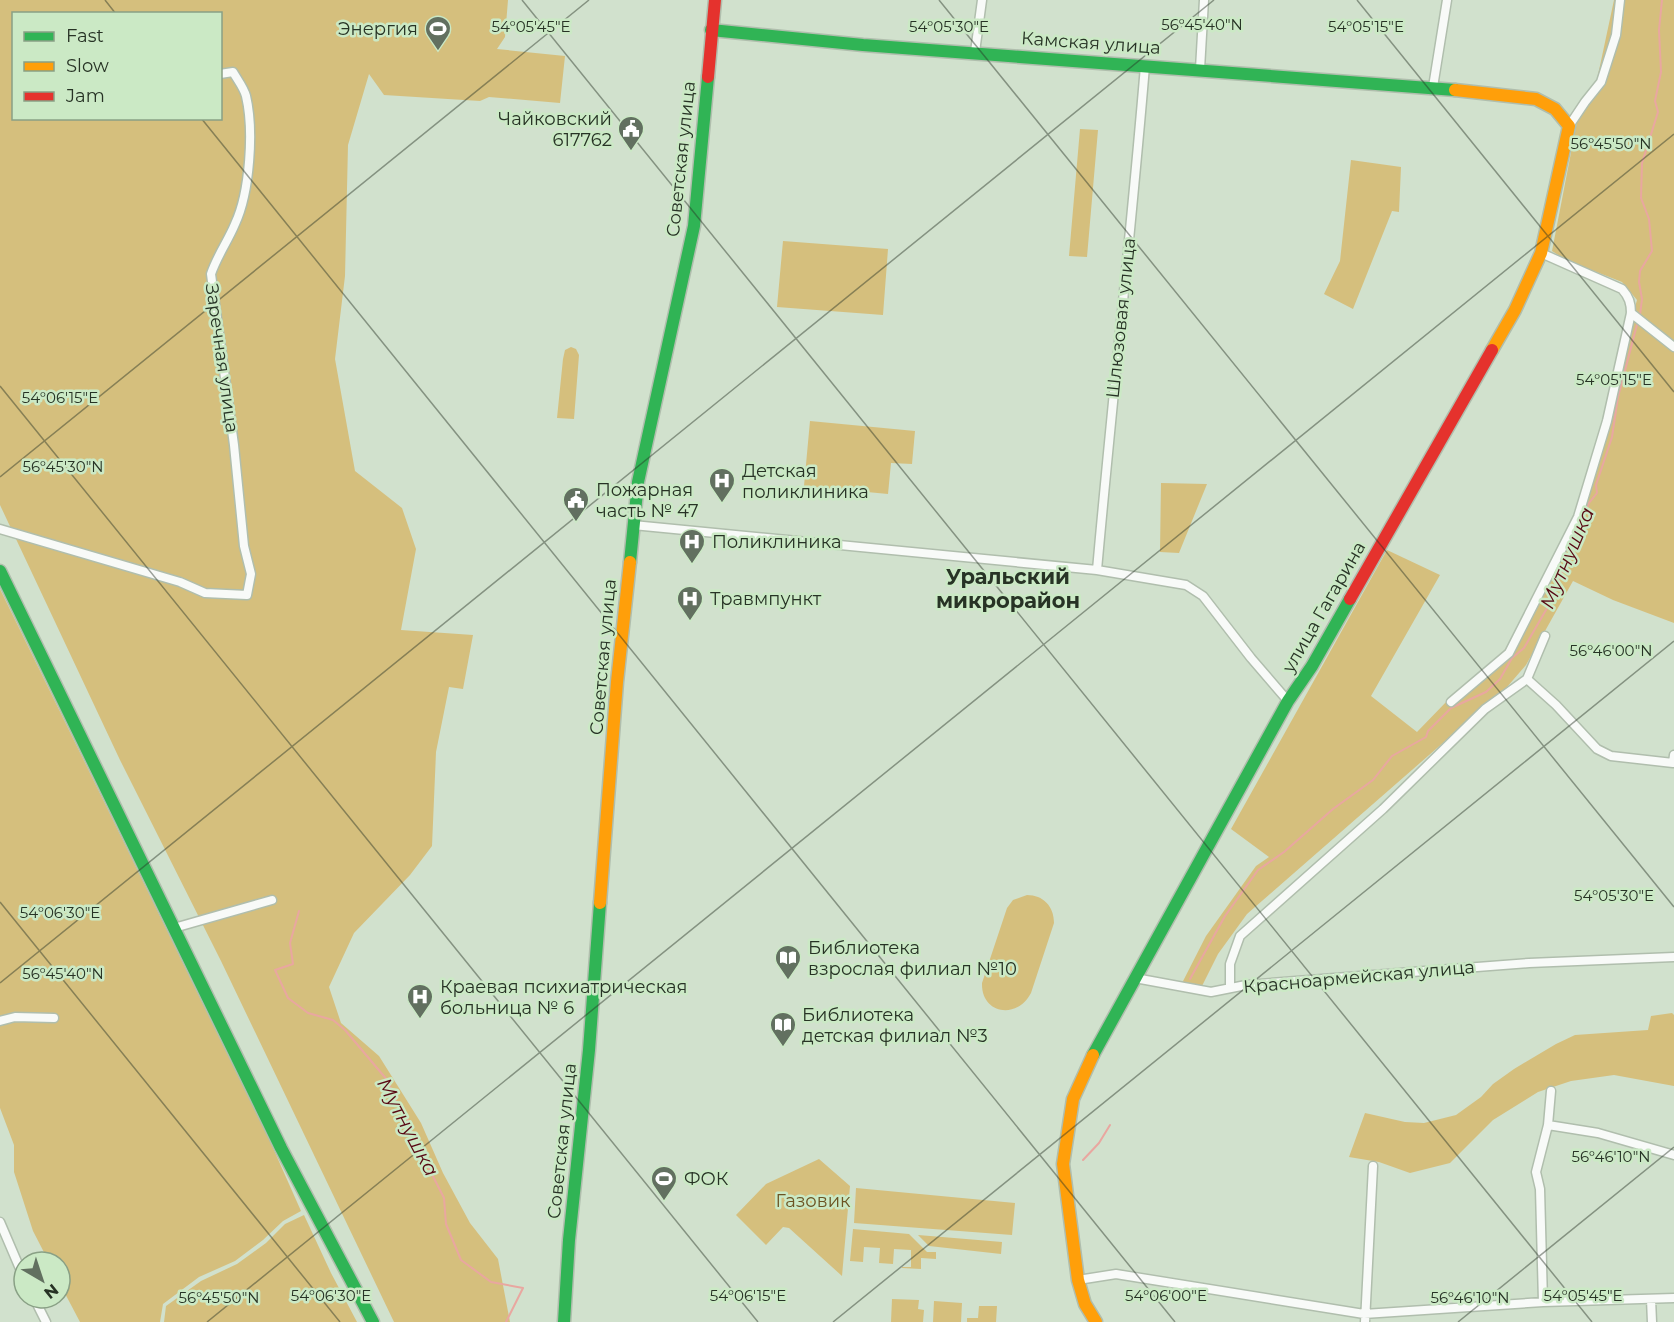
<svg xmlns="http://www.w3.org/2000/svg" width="1674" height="1322" viewBox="0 0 1674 1322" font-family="Montserrat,sans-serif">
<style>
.green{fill:#d5bf7d;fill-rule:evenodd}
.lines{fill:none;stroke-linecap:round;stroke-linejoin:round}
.stream{stroke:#e9a7a0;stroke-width:2}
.street-casing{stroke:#b0bead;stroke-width:11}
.fast-casing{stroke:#b0bead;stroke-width:15}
.slow-casing{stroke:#b0bead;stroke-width:15}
.jam-casing{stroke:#b0bead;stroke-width:15}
.street{stroke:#f8faf8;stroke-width:8}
.fast{stroke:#30b455;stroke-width:12}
.slow{stroke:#ff9f0a;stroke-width:12}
.jam{stroke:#e5322d;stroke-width:12}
.ticks{fill:none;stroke:#273325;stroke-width:1.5;stroke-opacity:0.45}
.labels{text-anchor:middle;stroke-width:5;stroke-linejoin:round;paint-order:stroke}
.poi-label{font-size:18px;fill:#273325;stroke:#cbe9c5;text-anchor:start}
.street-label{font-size:18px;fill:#273325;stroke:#cbe9c5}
.park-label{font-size:18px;fill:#6c5322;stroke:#cbe9c5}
.water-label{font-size:20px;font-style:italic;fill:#580813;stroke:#cbe9c5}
.quarter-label{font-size:21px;font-weight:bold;fill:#273325;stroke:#cbe9c5}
.ticks-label{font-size:15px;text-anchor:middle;fill:#273325;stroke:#cbe9c5;stroke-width:5;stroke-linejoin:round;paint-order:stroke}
</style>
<rect width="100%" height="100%" fill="#d1e1cd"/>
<!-- green -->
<path class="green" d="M0,0H508L505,37L497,49L565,56L560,103L489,97L480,101L384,95L369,74L348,145L345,276L335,359L355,471L402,508L416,549L401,630L473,635L463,689L449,687L436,752L432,846L410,875L354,933L329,987L341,1023L379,1056L421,1123L443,1173L470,1223L498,1259L510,1322H394L221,961L120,760L0,505ZM14,14H220V118H14Z
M1614,0H1674V623L1613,600L1573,581L1526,665L1507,687L1247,914L1218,954L1198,994L1179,989L1206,936L1256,866L1269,857L1231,829L1387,550L1440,575L1371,696L1417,732L1447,701L1511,654L1581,515L1618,368L1637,300L1622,282L1566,260L1552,251L1581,101L1595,89Z
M1080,129L1098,130L1087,257L1069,256Z
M1351,160L1401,167L1399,212L1392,211L1353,309L1324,294L1340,261Z
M783,241L888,249L883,315L777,307Z
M571,347L576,349L579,355L574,419L557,418L563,359L565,350Z
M810,421L915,431L912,464L891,463L888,494L804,486Z
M1161,483L1207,484L1179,553L1160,552Z
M0,589L269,1139L301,1211L283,1221L263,1240L235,1261L199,1277L163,1304L160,1322H80L60,1284V1262H49L33,1231L14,1172V1145L0,1108Z
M1027,895C1043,895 1054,906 1054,923L1031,993C1017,1020 981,1014 982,983L1007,908L1013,900Z
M1672,1013L1674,1015V1086L1614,1075L1571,1081L1538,1092L1493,1120L1450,1163L1410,1173L1379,1162L1349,1157L1365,1113L1405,1122L1424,1123L1456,1115L1481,1097L1493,1084L1514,1069L1556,1044L1575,1035L1648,1030L1651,1016Z
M819,1159L850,1186L842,1276L789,1228L783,1227L766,1245L736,1215L766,1184Z
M856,1188L1015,1203L1012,1235L854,1223Z
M304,1215L331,1273L357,1322H164L166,1306L201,1281L237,1264L266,1243L285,1224Z
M853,1229L909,1234L927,1252H936V1259L921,1258V1269L902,1268V1267H911V1250L894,1249L893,1264L879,1263L880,1248L864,1247L863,1262L850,1261Z
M918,1235L1002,1242L1001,1254L929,1246Z
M892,1299L919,1300L918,1309L924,1310L923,1322H891Z
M934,1301L962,1303L961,1322H933Z
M979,1306H997L996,1322H967V1318H978Z"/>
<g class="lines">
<!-- stream -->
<path class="stream" d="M1640,315L1642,299L1639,282L1640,271L1652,251L1649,219L1641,198L1642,163L1658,112L1655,101L1661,72L1659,30L1662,0
M299,911L290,943L293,964L275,970L288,998L308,1013L333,1020L345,1030L388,1081L395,1099L409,1122L414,1139L444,1198L446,1224L461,1260L491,1282L523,1288L506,1322
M1190,979L1225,916L1258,870L1284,852L1333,809L1373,780L1392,756L1426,737L1428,731L1451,708L1486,692L1500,679L1512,658L1524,648L1550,603L1589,503L1597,493L1596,485L1612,437L1618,397L1638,321
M1083,1160L1099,1143L1110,1125"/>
<defs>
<path id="street" d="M975,52L982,0
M1200,69L1204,0
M1433,87L1447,0
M1569,126L1585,102L1601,82L1616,35L1620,0
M1631,313L1674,347
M633,525L1097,570L1186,585L1203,596L1251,658L1288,701
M0,529L180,582L205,593L247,595L251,574L244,546L234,445L211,274C217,256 228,241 235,224C250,192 254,130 246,96C244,88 237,79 233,72L220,74
M1097,570C1112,402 1131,234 1145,66
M1527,679L1556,705L1597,749L1611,756L1673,763L1674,755
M1451,702L1509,653L1578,517L1607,421L1631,313C1631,303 1629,297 1622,289L1541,253
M174,928L272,900
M1135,978L1211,992L1246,985L1412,972L1529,963L1674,957
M1230,988V964L1240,936L1383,809L1485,709L1527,679L1545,636
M0,1021L15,1017L54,1018
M1548,1125L1598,1133L1674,1155
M0,1222L24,1278
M1078,1280L1116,1274L1364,1314L1543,1302L1674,1298
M34,1298L46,1322
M1651,1299L1652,1322
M1543,1302L1540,1189L1536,1172L1548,1125L1551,1091
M1365,1322L1373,1166"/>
<path id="fast" d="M711,30L863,45L1455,90
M630,562L638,482L694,226L708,77
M0,571L281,1148L373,1322
M1093,1055L1288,701L1312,666L1350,599
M564,1322L569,1240L589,1050L600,903"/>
<path id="slow" d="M1455,90L1536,99L1555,109L1569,126L1541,253L1515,310L1492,350
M600,903L617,682L630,562
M1093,1055L1073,1099L1063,1164L1078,1280L1085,1304L1096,1322"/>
<path id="jam" d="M708,77L715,0
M1350,599L1492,350"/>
</defs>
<!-- street casing -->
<use href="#street" class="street-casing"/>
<!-- fast casing -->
<use href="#fast" class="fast-casing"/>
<!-- slow casing -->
<use href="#slow" class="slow-casing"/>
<!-- jam casing -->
<use href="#jam" class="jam-casing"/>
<!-- street -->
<use href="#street" class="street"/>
<!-- fast -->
<use href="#fast" class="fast"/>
<!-- slow -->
<use href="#slow" class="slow"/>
<!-- jam -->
<use href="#jam" class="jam"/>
</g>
<!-- ticks -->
<path class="ticks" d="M105,0L116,14M522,0L1592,1322M939,0L1674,907M1357,0L1674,392M201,118L1175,1322M0,386L758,1322M0,477L589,0M0,902L340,1322M0,983L1214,0M207,1322L1674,134M833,1322L1674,641M1458,1322L1674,1147"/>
<!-- icons -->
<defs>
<symbol id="stadium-pin" viewBox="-11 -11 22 30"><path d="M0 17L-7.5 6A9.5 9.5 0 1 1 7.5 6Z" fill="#627060" stroke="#cbe9c5"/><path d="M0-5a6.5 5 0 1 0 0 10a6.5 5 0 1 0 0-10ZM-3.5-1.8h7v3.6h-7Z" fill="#fff"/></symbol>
<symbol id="civic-pin" viewBox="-11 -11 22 30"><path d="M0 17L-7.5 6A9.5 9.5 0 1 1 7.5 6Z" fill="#627060" stroke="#cbe9c5"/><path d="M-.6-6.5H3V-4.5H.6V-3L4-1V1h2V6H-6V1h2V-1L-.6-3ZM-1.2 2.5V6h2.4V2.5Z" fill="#fff"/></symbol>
<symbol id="hospital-pin" viewBox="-11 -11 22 30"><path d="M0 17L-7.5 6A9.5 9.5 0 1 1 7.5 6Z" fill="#627060" stroke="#cbe9c5"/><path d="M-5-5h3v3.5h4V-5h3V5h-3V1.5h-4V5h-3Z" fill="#fff"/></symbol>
<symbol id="library-pin" viewBox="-11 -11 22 30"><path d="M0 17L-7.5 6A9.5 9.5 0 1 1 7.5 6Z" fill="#627060" stroke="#cbe9c5"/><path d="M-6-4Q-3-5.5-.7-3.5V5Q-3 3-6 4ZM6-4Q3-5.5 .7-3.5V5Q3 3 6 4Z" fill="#fff"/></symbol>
</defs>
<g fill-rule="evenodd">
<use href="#stadium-pin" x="423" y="14" width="30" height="40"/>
<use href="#civic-pin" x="616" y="114" width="30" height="40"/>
<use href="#hospital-pin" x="707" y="466" width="30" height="40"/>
<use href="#civic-pin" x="561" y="485" width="30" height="40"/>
<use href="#hospital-pin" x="677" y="527" width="30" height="40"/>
<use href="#hospital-pin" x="675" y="584" width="30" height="40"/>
<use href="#library-pin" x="773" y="943" width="30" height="40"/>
<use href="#hospital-pin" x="405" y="982" width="30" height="40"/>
<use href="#library-pin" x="768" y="1010" width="30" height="40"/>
<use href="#stadium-pin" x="649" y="1164" width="30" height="40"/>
</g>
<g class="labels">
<!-- poi labels -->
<g class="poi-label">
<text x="418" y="35" text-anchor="end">Энергия</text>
<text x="612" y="125" text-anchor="end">Чайковский<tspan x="612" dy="21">617762</tspan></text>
<text x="742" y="477">Детская<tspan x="742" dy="21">поликлиника</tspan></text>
<text x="596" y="496">Пожарная<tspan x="596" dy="21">часть № 47</tspan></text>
<text x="712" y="548">Поликлиника</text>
<text x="710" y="605">Травмпункт</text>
<text x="808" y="954">Библиотека<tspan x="808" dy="21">взрослая филиал №10</tspan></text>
<text x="440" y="993">Краевая психиатрическая<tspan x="440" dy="21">больница № 6</tspan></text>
<text x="802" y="1021">Библиотека<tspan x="802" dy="21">детская филиал №3</tspan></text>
<text x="684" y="1185">ФОК</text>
</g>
<!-- street labels -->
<g class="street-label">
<text transform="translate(1091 43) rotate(4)" y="6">Камская улица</text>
<text transform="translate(681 159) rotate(-84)" y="6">Советская улица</text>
<text transform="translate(1121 318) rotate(-84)" y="6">Шлюзовая улица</text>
<text transform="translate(222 358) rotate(82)" y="6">Заречная улица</text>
<text transform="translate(1324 607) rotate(-60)" y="6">улица Гагарина</text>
<text transform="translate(603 657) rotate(-85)" y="6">Советская улица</text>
<text transform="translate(1359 977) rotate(-5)" y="6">Красноармейская улица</text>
<text transform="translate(562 1141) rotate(-84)" y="6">Советская улица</text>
</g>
<!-- park labels -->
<g class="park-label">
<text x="813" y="1207">Газовик</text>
</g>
<!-- water labels -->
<g class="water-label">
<text transform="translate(1567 558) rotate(-67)" y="7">Мутнушка</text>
<text transform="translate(408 1127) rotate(62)" y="7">Мутнушка</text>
</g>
<!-- quarter labels -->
<g class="quarter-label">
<text x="1008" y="584">Уральский<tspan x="1008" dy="24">микрорайон</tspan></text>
</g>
</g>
<g class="ticks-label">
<text x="1202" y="30">56°45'40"N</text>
<text x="531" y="32">54°05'45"E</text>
<text x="949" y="32">54°05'30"E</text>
<text x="1366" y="32">54°05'15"E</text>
<text x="1611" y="149">56°45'50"N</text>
<text x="1614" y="385">54°05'15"E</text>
<text x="60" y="403">54°06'15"E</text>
<text x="63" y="472">56°45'30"N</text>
<text x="1611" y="656">56°46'00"N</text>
<text x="1614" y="901">54°05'30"E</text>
<text x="60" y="918">54°06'30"E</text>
<text x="63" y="979">56°45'40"N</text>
<text x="1611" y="1162">56°46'10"N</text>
<text x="331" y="1301">54°06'30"E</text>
<text x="748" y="1301">54°06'15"E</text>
<text x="1166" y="1301">54°06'00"E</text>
<text x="1583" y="1301">54°05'45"E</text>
<text x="219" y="1303">56°45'50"N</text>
<text x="1470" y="1303">56°46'10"N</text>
</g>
<!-- legend -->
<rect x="12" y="12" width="210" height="108" fill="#cbe9c5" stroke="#89a085" stroke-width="1.5"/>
<rect x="24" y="32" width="30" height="9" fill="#30b455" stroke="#89a085" stroke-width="1.5"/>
<text x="66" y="42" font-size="18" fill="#273325">Fast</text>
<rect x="24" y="62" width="30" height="9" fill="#ff9f0a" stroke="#89a085" stroke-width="1.5"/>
<text x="66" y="72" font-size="18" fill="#273325">Slow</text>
<rect x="24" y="92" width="30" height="9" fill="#e5322d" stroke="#89a085" stroke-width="1.5"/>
<text x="66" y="102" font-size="18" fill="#273325">Jam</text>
<!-- north arrow -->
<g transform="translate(42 1280) rotate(141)"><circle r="28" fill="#cbe9c5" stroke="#89a085" stroke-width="1.5"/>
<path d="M0-4.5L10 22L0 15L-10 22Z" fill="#627060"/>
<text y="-9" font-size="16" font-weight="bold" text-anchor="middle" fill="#273325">N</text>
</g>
</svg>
